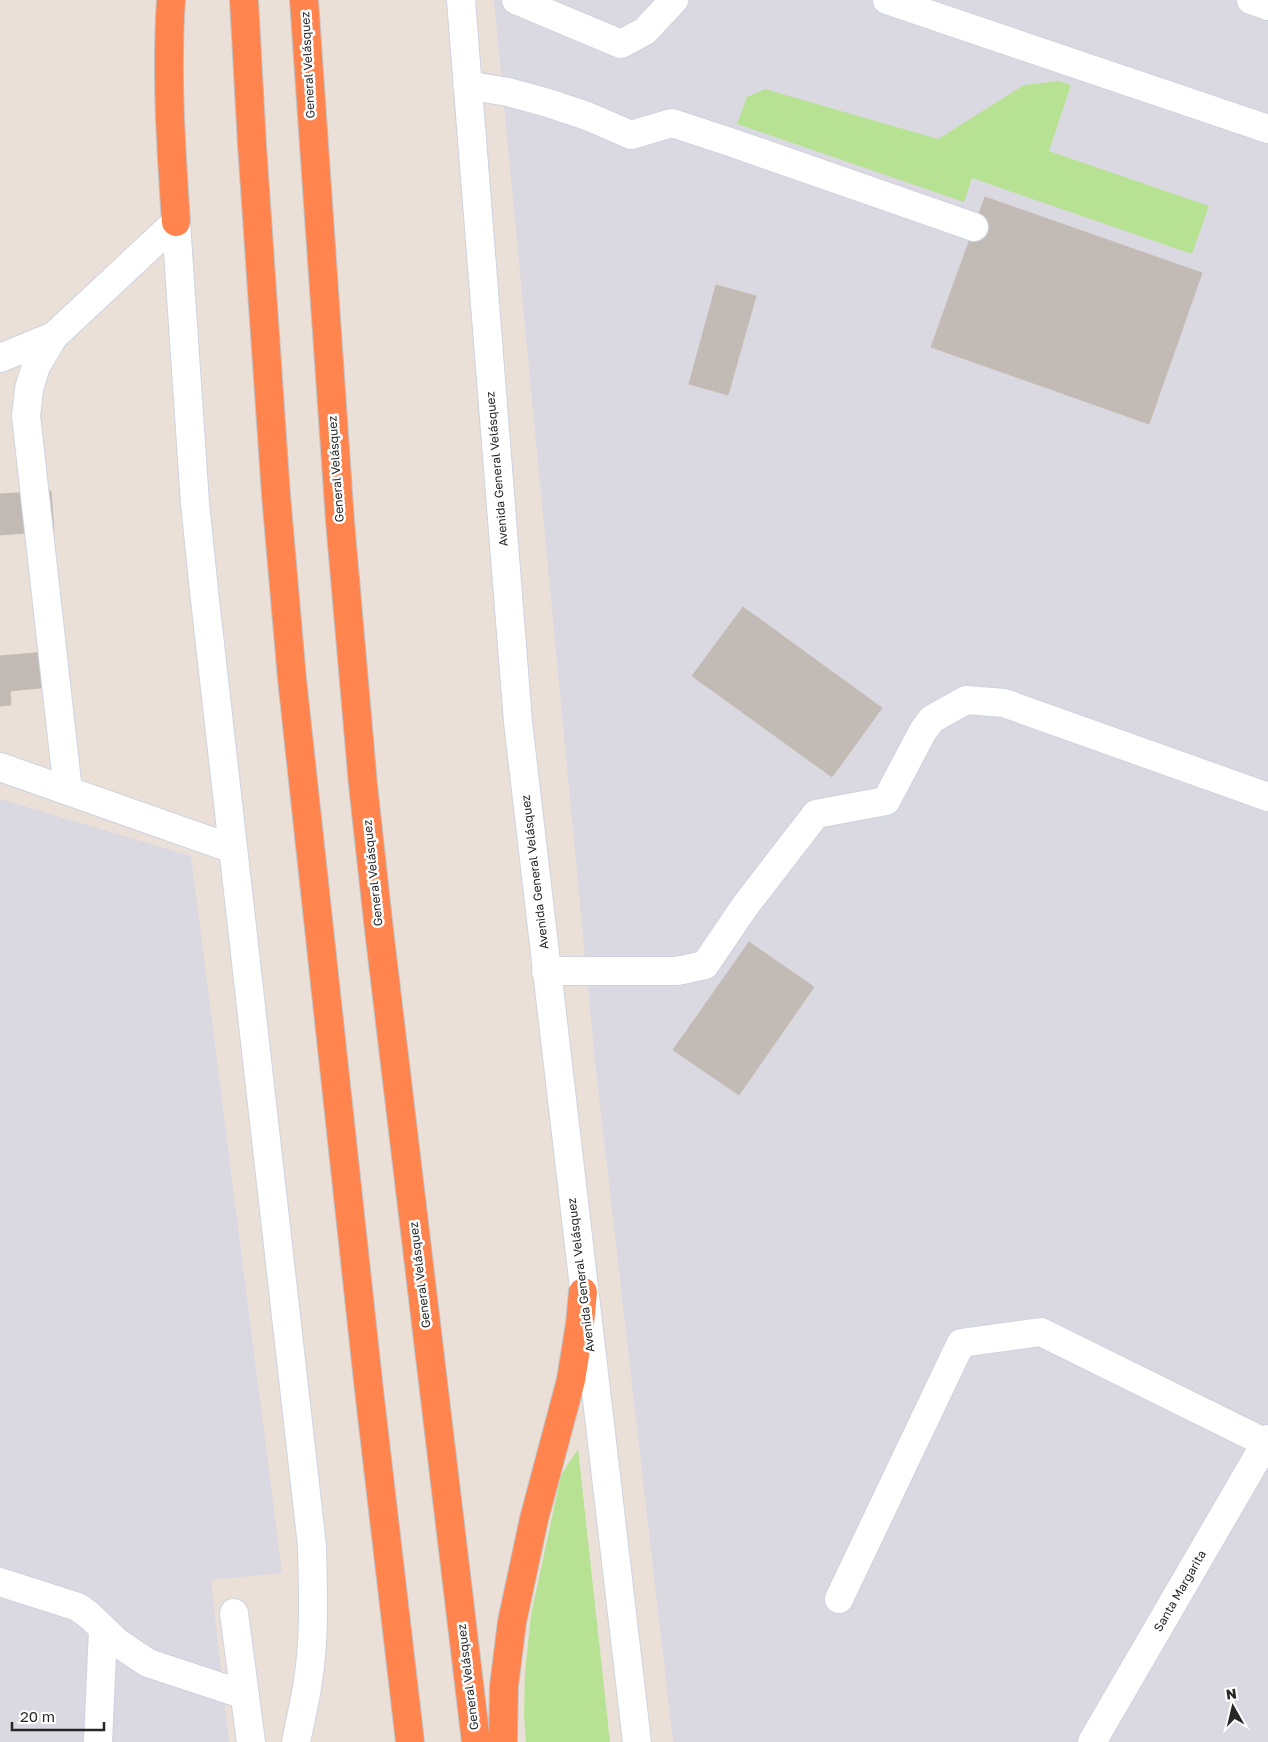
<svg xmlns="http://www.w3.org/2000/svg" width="1268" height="1742" viewBox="0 0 1268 1742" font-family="'Golos Text',sans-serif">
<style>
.industrial{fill:#dad9e2}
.green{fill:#b8e293}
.building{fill:#c2bab5;stroke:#c5bcb2}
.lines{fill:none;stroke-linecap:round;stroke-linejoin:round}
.minor-casing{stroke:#cdd3e0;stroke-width:30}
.highway-casing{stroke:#c3c3c3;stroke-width:30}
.minor{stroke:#fff;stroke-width:28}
.highway{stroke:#ff844e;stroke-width:28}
.labels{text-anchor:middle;stroke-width:5;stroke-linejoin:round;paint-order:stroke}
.street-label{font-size:12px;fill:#272727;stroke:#fff}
</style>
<rect width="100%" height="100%" fill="#eae0d8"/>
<!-- industrial -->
<path class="industrial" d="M494,0H1268V1742H673L595,1062Z
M0,799L191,856L282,1573L211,1580L229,1742H0Z"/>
<!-- green -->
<path class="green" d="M1059,81L1071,85L1049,151L1209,206L1192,254L972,178L964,202L737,124L747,97L765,89L938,139L1024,85Z
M578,1449L610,1742H526L524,1715L525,1673L531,1615L561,1475Z"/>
<!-- building -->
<path class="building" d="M985,197L1202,273L1149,424L931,347Z
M716,285L756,296L728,395L689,384Z
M51,491L54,531L0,535V494Z
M743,607L882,708L832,777L692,676Z
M45,652L49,687L10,691L11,705L0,706V656Z
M749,942L814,987L739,1095L673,1050Z"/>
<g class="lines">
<defs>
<path id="minor" d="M461,0L518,722L637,1742
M516,0L621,44L645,31L674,0
M887,0L1268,129
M1251,0L1268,6
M467,85L508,92L548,103L587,116L631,135L672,123L730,142L974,227
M176,222L195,503L204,591L312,1546C313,1591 315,1636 308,1681C305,1702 300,1722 296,1742
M54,336L36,366L29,389L26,416L68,791
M0,358L54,336L176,222
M0,767L233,849
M546,971H677L705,965L745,906L816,814L886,801L923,731L932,719L966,700L1004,703L1268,797
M0,1582L78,1607L90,1616L118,1643L148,1663L245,1695
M839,1599L961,1343L1041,1332L1266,1443
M234,1613L251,1742
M98,1742L103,1630
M1092,1742L1268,1439"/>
<path id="highway" d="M171,0C166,74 171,148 176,222
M244,0L252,145L276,495L292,679L369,1390L410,1742
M304,0L340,521L363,785L379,930L476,1742
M503,1742L504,1686L512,1622L534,1519L571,1380L580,1324L583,1292"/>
</defs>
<!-- minor casing -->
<use href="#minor" class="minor-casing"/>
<!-- highway casing -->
<use href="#highway" class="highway-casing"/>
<!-- minor -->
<use href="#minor" class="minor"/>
<!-- highway -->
<use href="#highway" class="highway"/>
</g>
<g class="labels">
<!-- street labels -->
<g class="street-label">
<text transform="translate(308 65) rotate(-93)" y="4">General Velásquez</text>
<text transform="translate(336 469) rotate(-94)" y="4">General Velásquez</text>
<text transform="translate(497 469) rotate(-95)" y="4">Avenida General Velásquez</text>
<text transform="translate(535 872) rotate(-97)" y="4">Avenida General Velásquez</text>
<text transform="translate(373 873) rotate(-96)" y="4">General Velásquez</text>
<text transform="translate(420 1275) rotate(-97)" y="4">General Velásquez</text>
<text transform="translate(581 1275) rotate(-97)" y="4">Avenida General Velásquez</text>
<text transform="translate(1180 1591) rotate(-60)" y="4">Santa Margarita</text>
<text transform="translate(468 1677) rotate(-97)" y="4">General Velásquez</text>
</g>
</g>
<!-- north arrow -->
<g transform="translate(1233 1707) rotate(352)" stroke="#ffffff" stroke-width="4" paint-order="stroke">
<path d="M0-4L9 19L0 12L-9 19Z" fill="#272727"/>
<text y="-8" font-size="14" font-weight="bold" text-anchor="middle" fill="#272727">N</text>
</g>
<!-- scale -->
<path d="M12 1722v8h92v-8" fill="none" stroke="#272727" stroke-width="2.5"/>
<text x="20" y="1722" font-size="15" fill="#272727" stroke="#ffffff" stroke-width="4" paint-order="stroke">20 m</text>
</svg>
